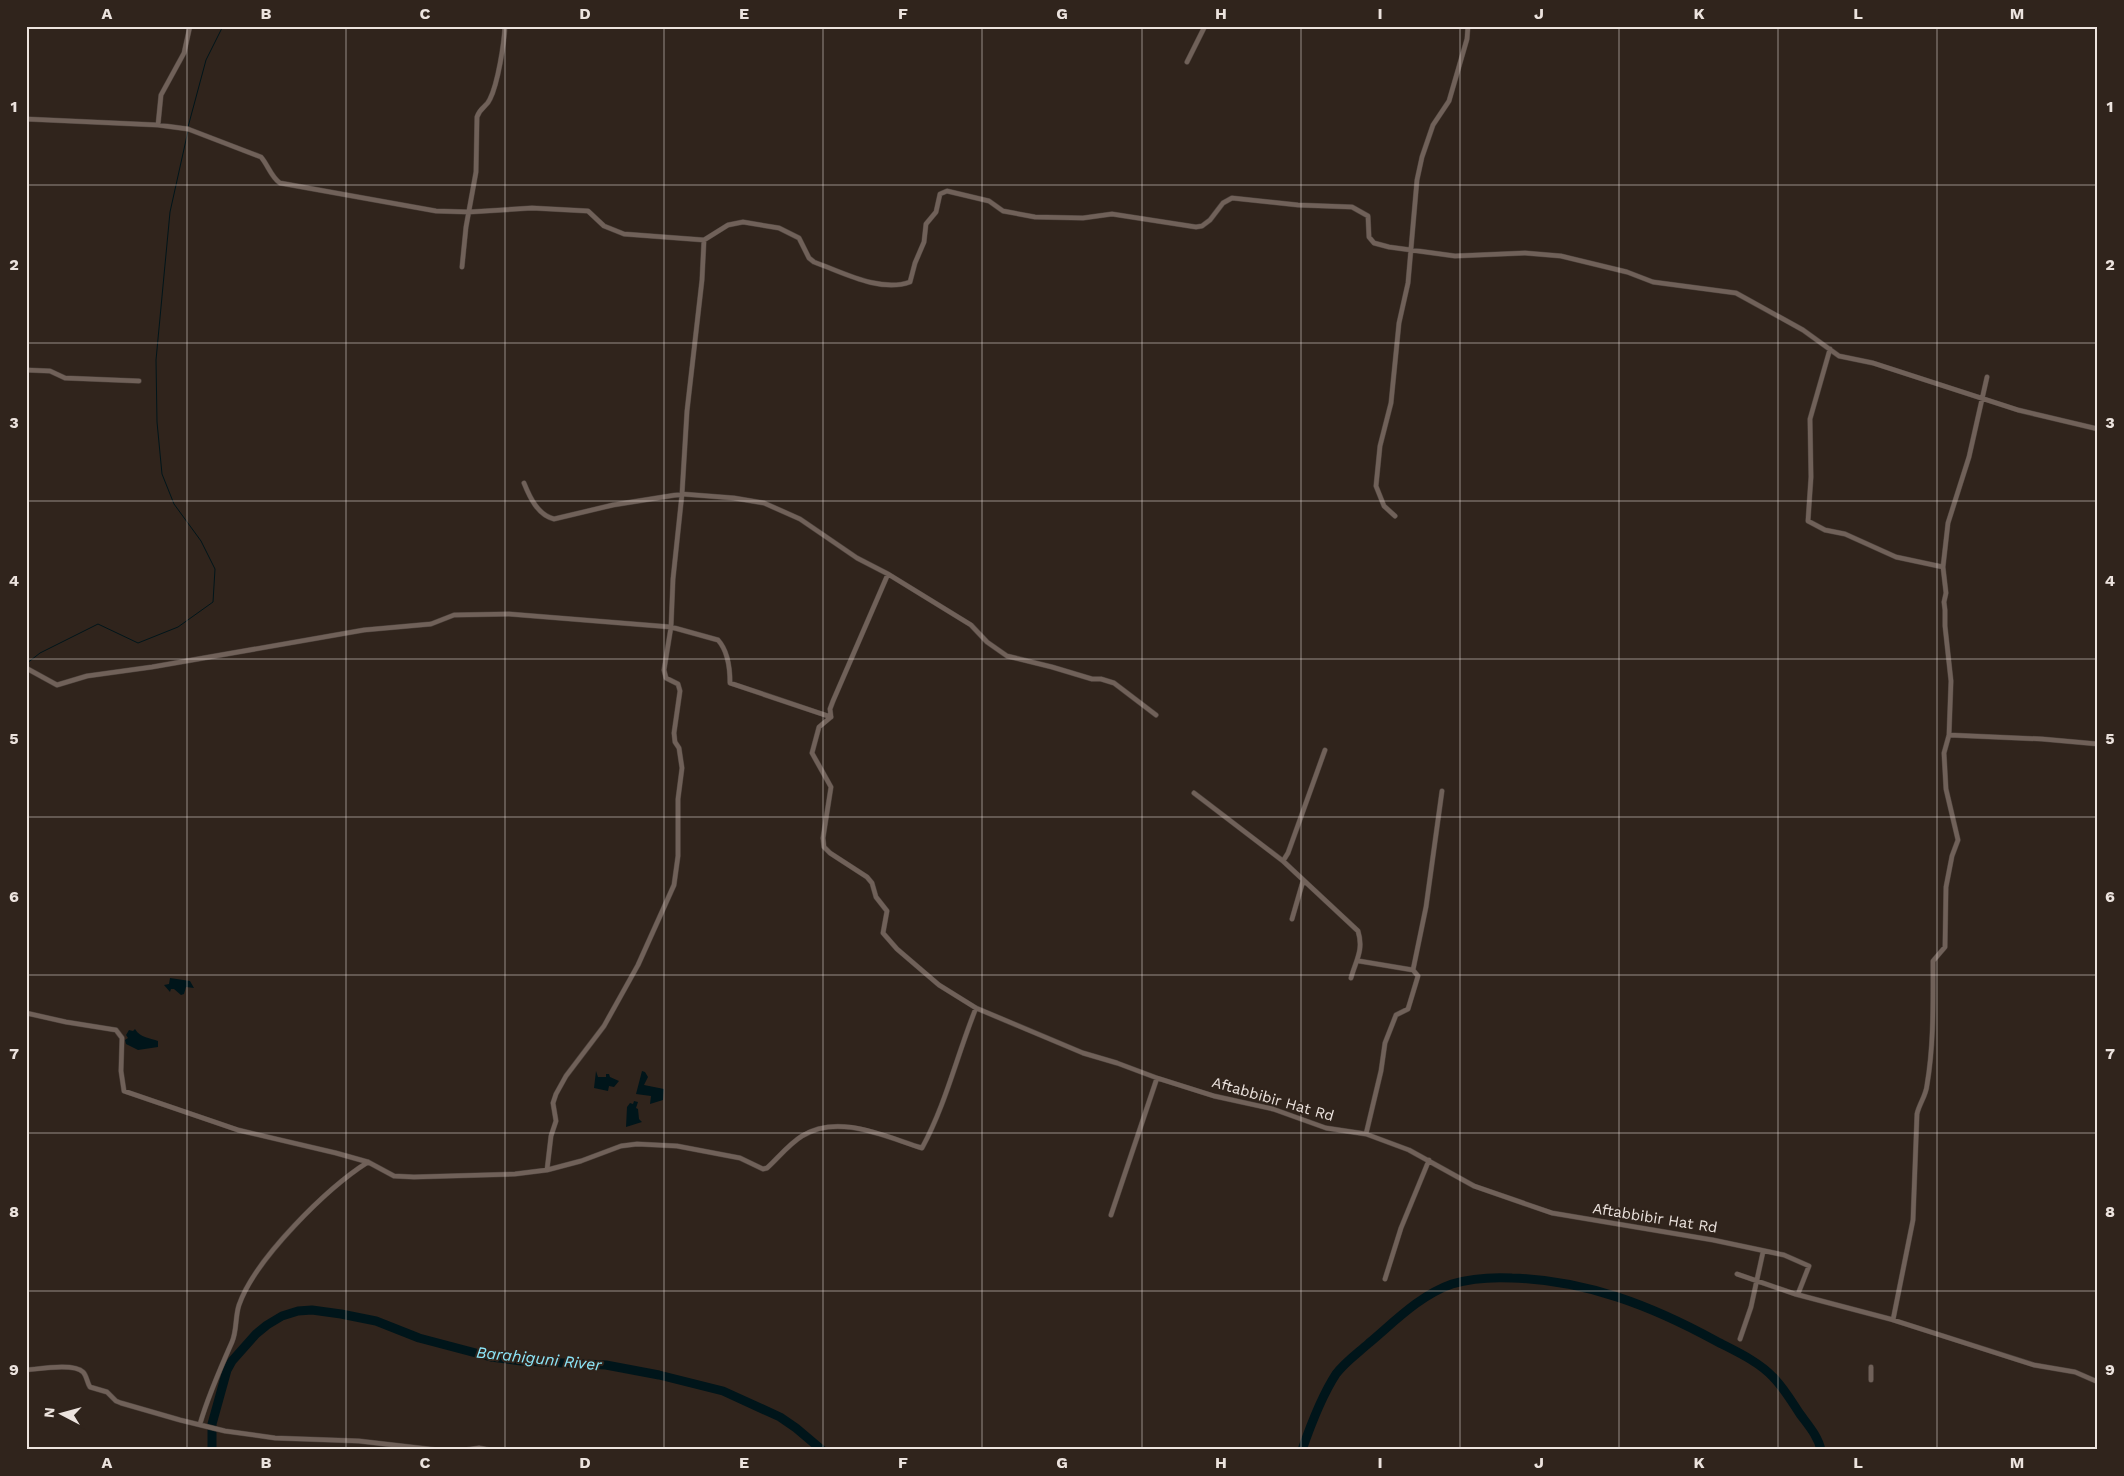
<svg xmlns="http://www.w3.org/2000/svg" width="2124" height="1476" viewBox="0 0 2124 1476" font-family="'Work Sans',sans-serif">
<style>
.water{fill:#00151a}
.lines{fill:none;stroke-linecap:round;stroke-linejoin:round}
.stream{stroke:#00151a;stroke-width:1}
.river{stroke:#00151a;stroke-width:9}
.minor-casing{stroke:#4b403a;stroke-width:5.5}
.minor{stroke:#706159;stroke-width:4.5}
.grid{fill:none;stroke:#ece3de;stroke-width:1;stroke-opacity:0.55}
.labels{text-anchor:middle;stroke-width:4;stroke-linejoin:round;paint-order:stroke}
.street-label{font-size:15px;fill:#ece3de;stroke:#30241c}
.water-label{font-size:16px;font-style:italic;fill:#8de7fa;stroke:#30241c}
.neatline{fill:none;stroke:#ece3de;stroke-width:2}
.grid-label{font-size:16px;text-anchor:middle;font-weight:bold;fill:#ece3de}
</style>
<rect width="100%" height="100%" fill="#30241c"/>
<!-- water -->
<path class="water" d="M170,978L190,981L194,988L186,987L184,994L181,995L174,989H171L170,992L164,985L169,984Z
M135,1029C140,1038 151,1038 158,1041V1047L138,1050L126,1044L125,1040L128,1038L126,1035L129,1030L133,1031Z
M596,1071L598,1077H606V1074H609L610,1077L619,1081L614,1087L609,1086L608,1091L594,1088Z
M642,1071L645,1072L648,1077L644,1085L664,1089L663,1100L650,1104L651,1096L636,1094Z
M634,1101L638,1102L636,1108L638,1109L639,1119L642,1122L626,1127L627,1107L630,1103L633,1104Z"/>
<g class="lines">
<!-- stream -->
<path class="stream" d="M188,127L206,60L223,26
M26,664L40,653L98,624L138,643L178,627L213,602L215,569L201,541L174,504L162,474L157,422L156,360L170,212L188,131"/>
<!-- river -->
<path class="river" d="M212,1450V1424L227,1370L232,1361L256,1334L267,1325L282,1316L298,1311L312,1310L341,1314L376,1321L419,1338L491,1357L521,1361L606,1365L659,1375L723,1391L780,1417L796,1428L822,1450
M1302,1450C1311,1424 1321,1397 1336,1374C1345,1362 1358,1353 1369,1343C1394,1322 1420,1295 1452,1284C1472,1278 1492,1277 1512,1278C1586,1280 1652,1306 1716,1341C1735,1351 1758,1361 1773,1377C1784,1388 1792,1402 1800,1414C1808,1425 1818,1436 1821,1450"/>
<defs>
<path id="minor" d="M1187,62L1205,26
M26,119L158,125L188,129L261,157C268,165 271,177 280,183L436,211L469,212L532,208L588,211L604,226L624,234L704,240L728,225L743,222L779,228L799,238L809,258L814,262C842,272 880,293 910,282L915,263L924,242L926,224L936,212L940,194L947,191L989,201L1003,211L1035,217L1083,218L1112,214L1196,227L1202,226L1210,220L1223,203L1232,198L1298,205L1352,207L1368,216L1369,237L1374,243L1389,247L1455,256L1525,253L1561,256L1627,272L1653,282L1736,293L1803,330L1839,356L1873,363L2018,410L2098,429
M158,125L161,95L184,53L190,26
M462,267L466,227L476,172L477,117C480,107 487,107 490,99C498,83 504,44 505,26
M1830,349L1810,419L1811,477L1808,521L1825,530L1845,534L1896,557L1943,567
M26,370L50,371L65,378L139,381
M524,483C530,498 538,515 554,519L613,505L682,494L734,498L764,503L800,519L857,558L888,574L971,625L987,642L1007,656L1052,667L1092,679H1101L1114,683L1156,715
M1395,516L1384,506L1376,486L1380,446L1391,403L1399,323L1408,283L1417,180L1422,157L1433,125L1449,101L1467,39L1468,26
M26,668L57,685L87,676L152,667L364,630L431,624L454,615L509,614L671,627L718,640C728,651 730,668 730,683L831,717
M831,717L819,727L812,753L831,787L823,838L824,847L830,853L867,877L872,883L876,897L887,911L883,933L897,949L939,985L976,1008L1083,1053L1117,1063L1157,1078L1214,1096L1273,1109L1326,1128L1366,1134L1409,1150L1474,1186L1552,1213L1713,1240L1784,1255L1809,1266L1798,1294
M831,717L830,709L833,701L888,574
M1949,735L2042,739L2098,744
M1194,793L1283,861L1358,931C1364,950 1356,960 1351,978
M1283,861L1288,853L1325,750
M1292,919L1303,881
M1359,961L1413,970L1426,907L1442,791
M26,1013L66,1022L116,1030L122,1038L121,1071L124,1091L238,1130L336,1153L368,1162L394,1176L414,1177L515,1174L547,1170L581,1161L621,1146L637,1144L677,1146L740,1158L763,1169L767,1168C778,1158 789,1144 802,1136C838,1113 886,1137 922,1148C946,1104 957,1055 976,1008
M1366,1134L1381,1071L1385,1043L1396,1015L1408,1009L1418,976L1413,970
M547,1170L551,1136L556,1121L553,1103L556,1094L566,1076L604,1026L638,965L674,885L678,856V799L682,768L679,748L675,742L674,733L680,691L678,684L666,678L664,670L671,627L673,579L682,494L687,411L702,280L704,240
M1111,1215L1157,1078
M1737,1274L1795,1294L1890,1319L2034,1365L2075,1372L2098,1382
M1385,1279L1401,1228L1429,1160
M1893,1320L1913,1220L1917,1114C1919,1104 1926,1096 1927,1085C1934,1044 1933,1002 1933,961L1945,947L1946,887L1952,856L1958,840L1946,789L1944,753L1949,735L1951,681L1945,626V610L1944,602L1946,593L1943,567L1948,523L1969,457L1987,377
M1740,1339L1751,1307L1763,1252
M1871,1367V1380
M26,1370C39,1369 74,1363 83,1372C87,1376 87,1383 90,1387L107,1392L116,1401L121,1403L180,1420L225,1431L275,1438L359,1441L437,1450
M200,1424C208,1396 220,1369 232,1342C237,1331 235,1317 239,1305C255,1259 327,1188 368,1162
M465,1450L479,1448L490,1450"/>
</defs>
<!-- minor casing -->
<use href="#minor" class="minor-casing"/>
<!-- minor -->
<use href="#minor" class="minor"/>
</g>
<!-- grid -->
<path class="grid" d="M187,26V1450M346,26V1450M505,26V1450M664,26V1450M823,26V1450M982,26V1450M1142,26V1450M1301,26V1450M1460,26V1450M1619,26V1450M1778,26V1450M1937,26V1450M26,185H2098M26,343H2098M26,501H2098M26,659H2098M26,817H2098M26,975H2098M26,1133H2098M26,1291H2098"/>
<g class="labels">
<!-- street labels -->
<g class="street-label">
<text transform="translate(1273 1099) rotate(16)" y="5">Aftabbibir Hat Rd</text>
<text transform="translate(1655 1218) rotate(9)" y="5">Aftabbibir Hat Rd</text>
</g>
<!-- water labels -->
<g class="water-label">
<text transform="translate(539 1358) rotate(6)" y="6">Barahiguni River</text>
</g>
</g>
<!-- border -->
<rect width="2124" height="1476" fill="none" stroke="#30241c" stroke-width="55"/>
<!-- north arrow -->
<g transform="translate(62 1414) rotate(276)" stroke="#30241c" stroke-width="4" paint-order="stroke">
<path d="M0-4L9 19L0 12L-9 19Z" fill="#ece3de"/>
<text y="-8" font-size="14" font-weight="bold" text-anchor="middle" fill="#ece3de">N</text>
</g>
<rect x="28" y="28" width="2068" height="1420" class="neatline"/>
<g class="grid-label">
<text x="107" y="19">A</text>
<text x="266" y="19">B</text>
<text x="425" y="19">C</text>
<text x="585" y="19">D</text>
<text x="744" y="19">E</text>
<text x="903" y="19">F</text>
<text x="1062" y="19">G</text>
<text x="1221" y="19">H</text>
<text x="1380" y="19">I</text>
<text x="1539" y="19">J</text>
<text x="1699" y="19">K</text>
<text x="1858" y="19">L</text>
<text x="2017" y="19">M</text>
<text x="14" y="112">1</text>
<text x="2110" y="112">1</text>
<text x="14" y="270">2</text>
<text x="2110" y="270">2</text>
<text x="14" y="428">3</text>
<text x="2110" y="428">3</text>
<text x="14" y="586">4</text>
<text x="2110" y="586">4</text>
<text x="14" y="744">5</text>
<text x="2110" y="744">5</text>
<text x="14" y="902">6</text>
<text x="2110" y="902">6</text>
<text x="14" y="1059">7</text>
<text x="2110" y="1059">7</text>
<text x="14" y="1217">8</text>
<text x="2110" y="1217">8</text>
<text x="14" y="1375">9</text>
<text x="2110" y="1375">9</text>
<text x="107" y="1468">A</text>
<text x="266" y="1468">B</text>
<text x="425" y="1468">C</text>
<text x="585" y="1468">D</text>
<text x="744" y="1468">E</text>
<text x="903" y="1468">F</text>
<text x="1062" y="1468">G</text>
<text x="1221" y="1468">H</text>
<text x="1380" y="1468">I</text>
<text x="1539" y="1468">J</text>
<text x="1699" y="1468">K</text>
<text x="1858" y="1468">L</text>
<text x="2017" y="1468">M</text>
</g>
</svg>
